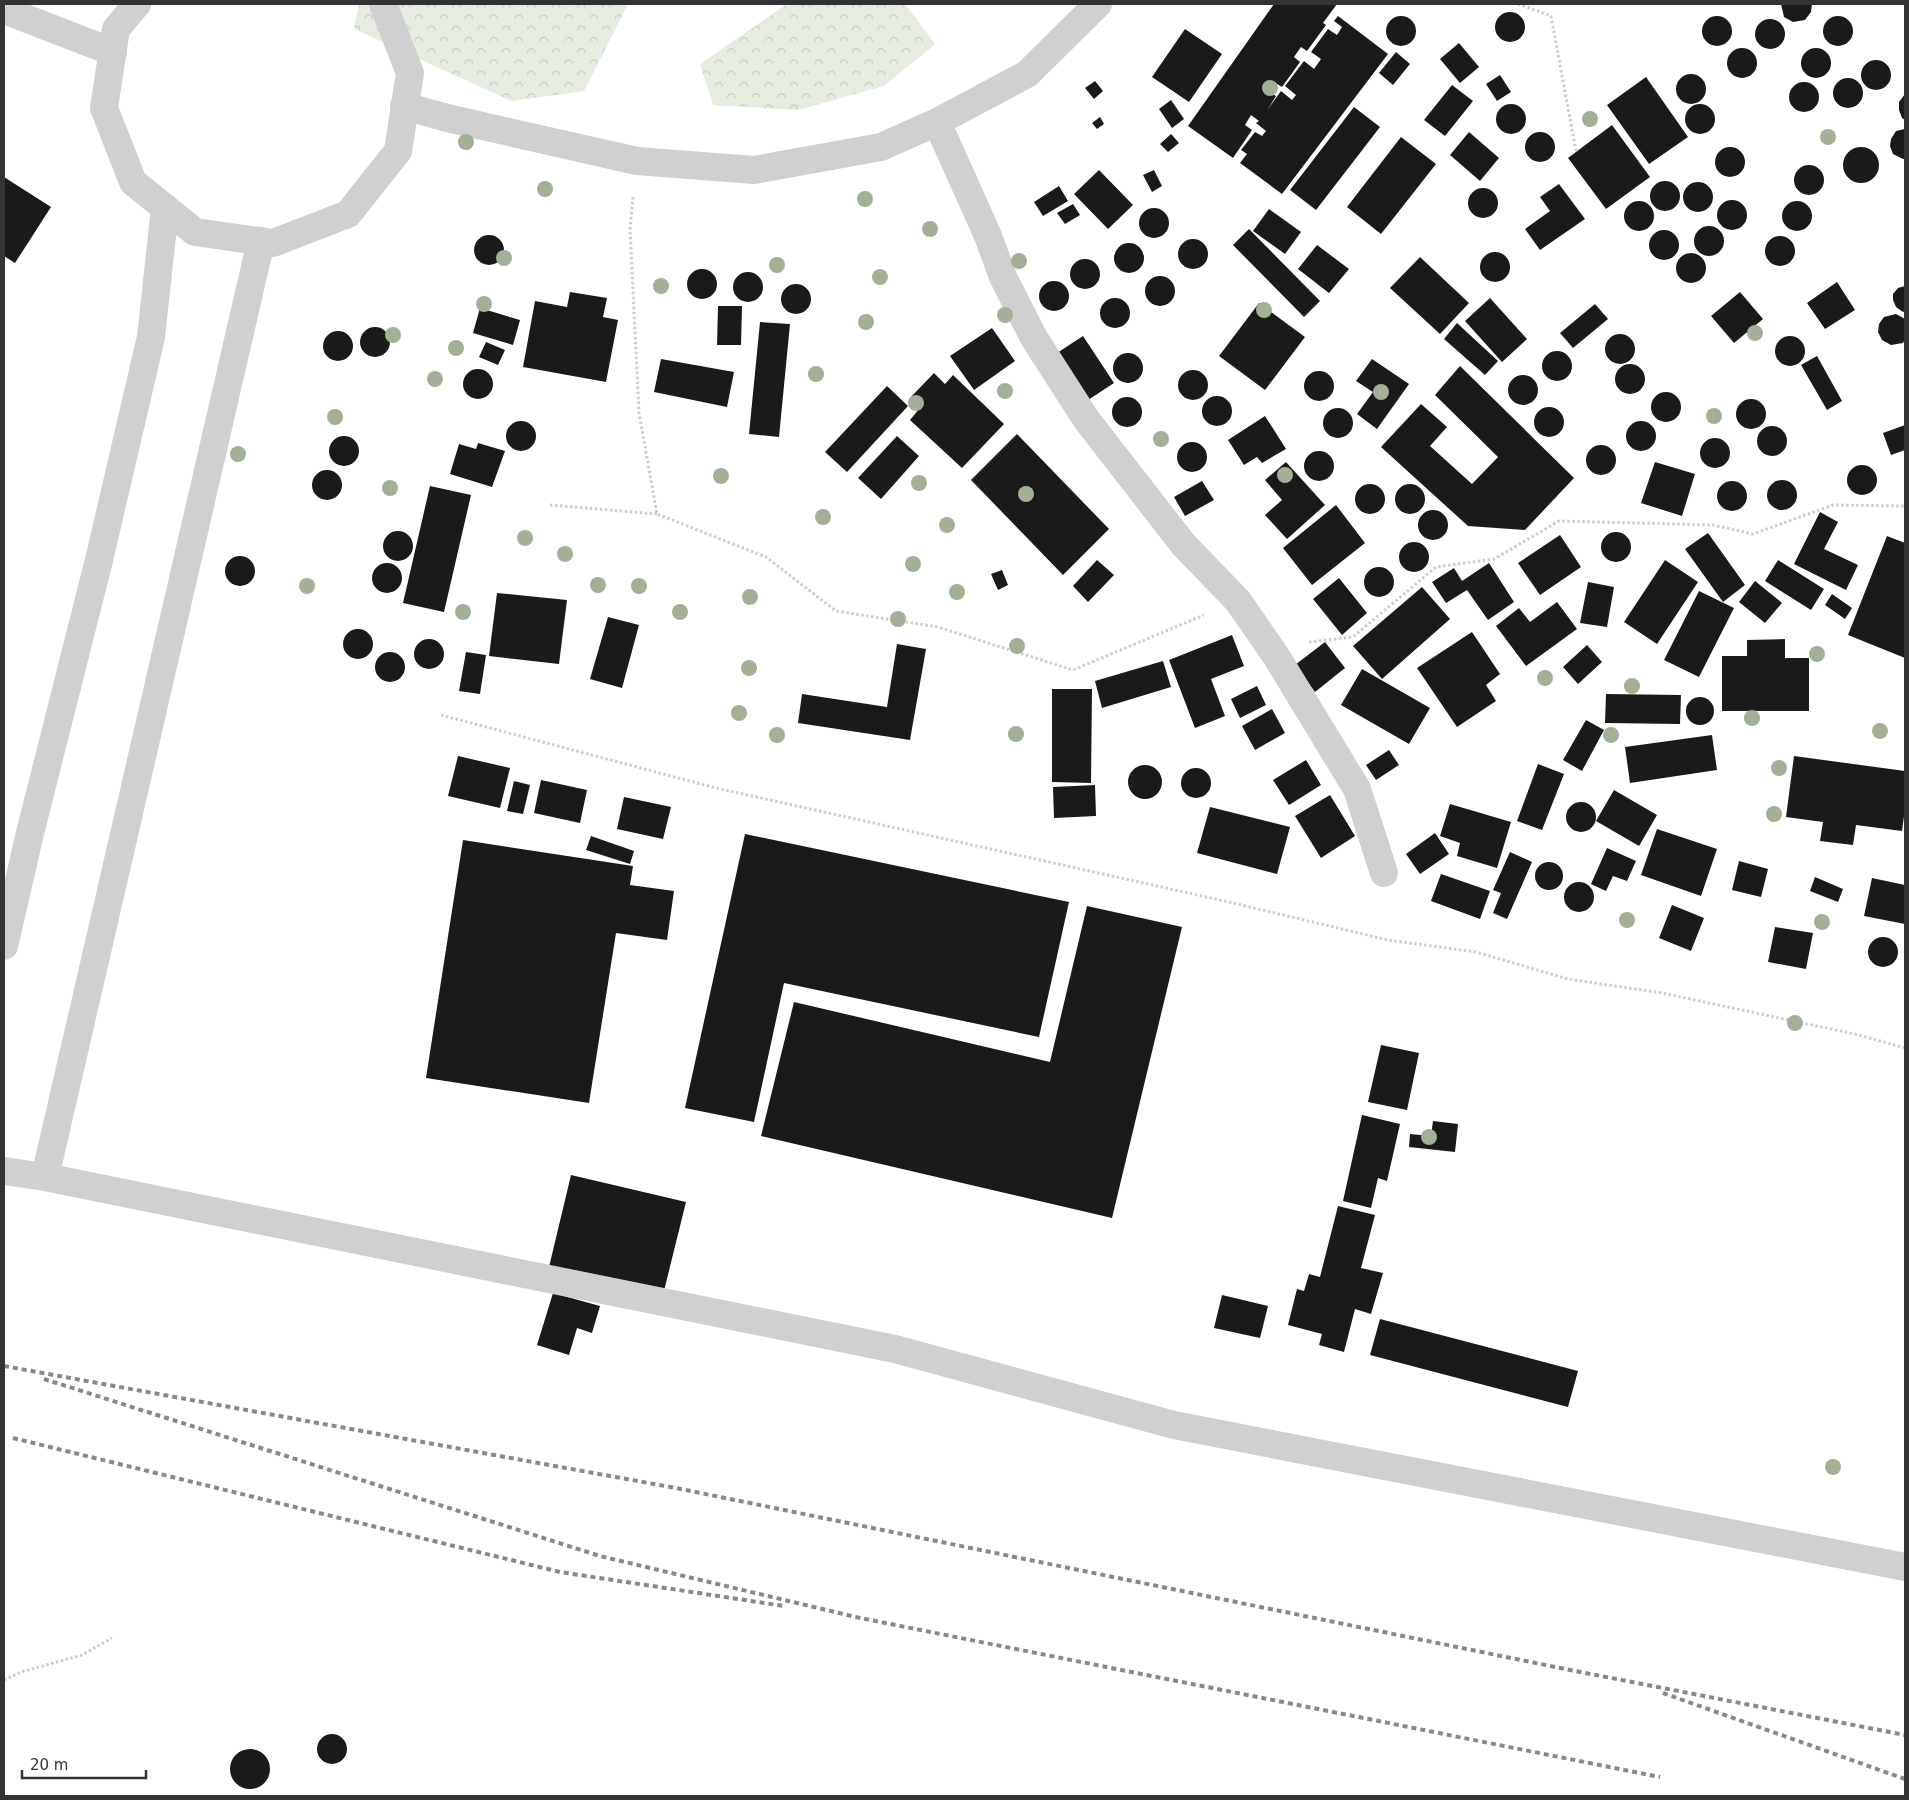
<svg xmlns="http://www.w3.org/2000/svg" width="1909" height="1800" viewBox="0 0 1909 1800" font-family="'DejaVu Sans',sans-serif">
<style>
.forest{fill:url(#forest-crowns)}
.building{fill:#1a1a1a}
.lines{fill:none;stroke-linecap:round;stroke-linejoin:round}
.path{stroke:#cdcdcd;stroke-width:3;stroke-dasharray:2.5 2.5;stroke-linecap:butt}
.minor{stroke:#d0d0d0;stroke-width:28}
.rail{stroke:#888;stroke-width:4;stroke-dasharray:5 4;stroke-linecap:butt}
.tree{fill:#a2b095}
</style>
<defs>
<pattern id="forest-crowns" width="20" height="18" patternUnits="userSpaceOnUse" patternTransform="scale(1.25)"><rect width="20" height="18" fill="#e6ecdf"/><path d="M2 6a3 3 0 1 1 6 0M12 15a3 3 0 1 1 6 0" fill="none" stroke="#c6cbc0"/></pattern>
</defs>
<rect width="100%" height="100%" fill="#fff"/>
<!-- forest -->
<path class="forest" d="M359,4H628L584,91L511,101L354,29Z
M787,4H905L935,44L884,86L798,110L713,105L700,64Z"/>
<!-- building -->
<path class="building" d="M1274,4H1337L1323,23L1326,25L1307,51L1301,47L1294,57L1300,62L1282,87L1274,82L1268,91L1276,96L1268,109L1281,91L1292,100L1296,95L1285,86L1304,61L1314,69L1321,59L1311,52L1328,29L1337,35L1342,27L1334,21L1338,16L1388,54L1282,194L1240,163L1247,154L1241,150L1255,132L1262,136L1266,131L1256,123L1259,121L1251,115L1245,125L1252,130L1233,158L1188,126Z
M1781,4H1812L1811,12L1805,20L1793,22L1784,17Z
M1495 27a15 15 0 1 1 30 0a15 15 0 1 1-30 0Z
M1823 31a15 15 0 1 1 30 0a15 15 0 1 1-30 0Z
M1702 31a15 15 0 1 1 30 0a15 15 0 1 1-30 0Z
M1386 31a15 15 0 1 1 30 0a15 15 0 1 1-30 0Z
M1755 34a15 15 0 1 1 30 0a15 15 0 1 1-30 0Z
M1185,29L1222,54L1189,102L1152,77Z
M1459,43L1479,67L1460,83L1440,59Z
M1727 63a15 15 0 1 1 30 0a15 15 0 1 1-30 0Z
M1801 63a15 15 0 1 1 30 0a15 15 0 1 1-30 0Z
M1396,52L1410,64L1393,85L1379,73Z
M1861 75a15 15 0 1 1 30 0a15 15 0 1 1-30 0Z
M1676 89a15 15 0 1 1 30 0a15 15 0 1 1-30 0Z
M1500,75L1511,92L1497,101L1486,84Z
M1646,77L1688,137L1649,164L1607,105Z
M1833 93a15 15 0 1 1 30 0a15 15 0 1 1-30 0Z
M1095,81L1103,91L1094,99L1085,88Z
M1789 97a15 15 0 1 1 30 0a15 15 0 1 1-30 0Z
M1452,85L1473,101L1445,136L1424,120Z
M1905,94V120L1902,118L1899,110V102Z
M1171,100L1184,119L1172,128L1159,109Z
M1496 119a15 15 0 1 1 30 0a15 15 0 1 1-30 0Z
M1685 119a15 15 0 1 1 30 0a15 15 0 1 1-30 0Z
M1354,107L1380,127L1316,210L1290,190Z
M1100,117L1104,124L1097,129L1092,123Z
M1612,125L1650,177L1606,209L1568,158Z
M1905,129V159H1903L1893,154L1890,146L1891,139L1896,131Z
M1525 147a15 15 0 1 1 30 0a15 15 0 1 1-30 0Z
M1469,132L1499,158L1480,181L1450,155Z
M1171,134L1179,143L1168,152L1160,144Z
M1401,137L1436,164L1381,234L1347,207Z
M1715 162a15 15 0 1 1 30 0a15 15 0 1 1-30 0Z
M1843 165a18 18 0 1 1 36 0a18 18 0 1 1-36 0Z
M1794 180a15 15 0 1 1 30 0a15 15 0 1 1-30 0Z
M1099,170L1133,205L1108,229L1074,194Z
M1154,170L1162,186L1152,192L1143,175Z
M4,177L51,207L15,263L4,256Z
M1650 196a15 15 0 1 1 30 0a15 15 0 1 1-30 0Z
M1683 197a15 15 0 1 1 30 0a15 15 0 1 1-30 0Z
M1559,184L1585,219L1540,250L1525,229L1550,211L1540,197Z
M1059,186L1068,201L1043,216L1034,202Z
M1468 203a15 15 0 1 1 30 0a15 15 0 1 1-30 0Z
M1717 215a15 15 0 1 1 30 0a15 15 0 1 1-30 0Z
M1624 216a15 15 0 1 1 30 0a15 15 0 1 1-30 0Z
M1782 216a15 15 0 1 1 30 0a15 15 0 1 1-30 0Z
M1073,204L1080,215L1065,224L1057,213Z
M1139 223a15 15 0 1 1 30 0a15 15 0 1 1-30 0Z
M1269,209L1301,232L1285,254L1253,231Z
M1694 241a15 15 0 1 1 30 0a15 15 0 1 1-30 0Z
M1249,229L1320,301L1304,317L1233,245Z
M1649 245a15 15 0 1 1 30 0a15 15 0 1 1-30 0Z
M474 250a15 15 0 1 1 30 0a15 15 0 1 1-30 0Z
M1765 251a15 15 0 1 1 30 0a15 15 0 1 1-30 0Z
M1178 254a15 15 0 1 1 30 0a15 15 0 1 1-30 0Z
M1114 258a15 15 0 1 1 30 0a15 15 0 1 1-30 0Z
M1317,245L1349,269L1329,293L1298,269Z
M1480 267a15 15 0 1 1 30 0a15 15 0 1 1-30 0Z
M1676 268a15 15 0 1 1 30 0a15 15 0 1 1-30 0Z
M1420,257L1469,303L1440,334L1390,288Z
M1070 274a15 15 0 1 1 30 0a15 15 0 1 1-30 0Z
M687 284a15 15 0 1 1 30 0a15 15 0 1 1-30 0Z
M733 287a15 15 0 1 1 30 0a15 15 0 1 1-30 0Z
M1145 291a15 15 0 1 1 30 0a15 15 0 1 1-30 0Z
M1039 296a15 15 0 1 1 30 0a15 15 0 1 1-30 0Z
M1837,282L1855,310L1825,329L1807,303Z
M781 299a15 15 0 1 1 30 0a15 15 0 1 1-30 0Z
M1905,286V311L1903,312L1896,307L1893,300V294L1898,288Z
M570,292L607,298L603,317L618,320L606,382L523,367L535,301L567,307Z
M1740,292L1763,319L1734,343L1711,316Z
M1100 313a15 15 0 1 1 30 0a15 15 0 1 1-30 0Z
M1490,298L1527,339L1502,362L1465,321Z
M1259,303L1305,337L1265,390L1219,356Z
M1595,304L1608,319L1573,348L1560,333Z
M718,306H742L741,345H717Z
M480,308L520,320L513,345L473,333Z
M1896,314L1905,319V339L1903,343L1891,345L1882,340L1878,332L1879,324L1884,317Z
M760,322L790,324L779,437L749,434Z
M1457,323L1498,361L1485,375L1444,339Z
M360 342a15 15 0 1 1 30 0a15 15 0 1 1-30 0Z
M992,328L1015,361L974,390L950,356Z
M323 346a15 15 0 1 1 30 0a15 15 0 1 1-30 0Z
M1605 349a15 15 0 1 1 30 0a15 15 0 1 1-30 0Z
M1775 351a15 15 0 1 1 30 0a15 15 0 1 1-30 0Z
M1083,336L1114,383L1088,400L1057,353Z
M486,342L505,350L498,365L479,357Z
M1542 366a15 15 0 1 1 30 0a15 15 0 1 1-30 0Z
M1113 368a15 15 0 1 1 30 0a15 15 0 1 1-30 0Z
M1817,356L1842,401L1827,410L1801,365Z
M661,359L734,372L727,407L654,392Z
M1372,359L1409,384L1377,429L1357,414L1373,392L1356,381Z
M1615 379a15 15 0 1 1 30 0a15 15 0 1 1-30 0Z
M1460,366L1574,478L1525,530L1468,526L1381,447L1421,404L1447,427L1430,446L1472,484L1498,457L1435,395Z
M463 384a15 15 0 1 1 30 0a15 15 0 1 1-30 0Z
M1178 385a15 15 0 1 1 30 0a15 15 0 1 1-30 0Z
M1304 386a15 15 0 1 1 30 0a15 15 0 1 1-30 0Z
M934,373L945,384L953,375L1004,424L962,468L910,420L919,409L909,399Z
M1508 390a15 15 0 1 1 30 0a15 15 0 1 1-30 0Z
M887,386L908,406L847,472L825,452Z
M1651 407a15 15 0 1 1 30 0a15 15 0 1 1-30 0Z
M1202 411a15 15 0 1 1 30 0a15 15 0 1 1-30 0Z
M1112 412a15 15 0 1 1 30 0a15 15 0 1 1-30 0Z
M1736 414a15 15 0 1 1 30 0a15 15 0 1 1-30 0Z
M1534 422a15 15 0 1 1 30 0a15 15 0 1 1-30 0Z
M1323 423a15 15 0 1 1 30 0a15 15 0 1 1-30 0Z
M1265,416L1286,449L1262,463L1257,457L1244,465L1228,440Z
M1626 436a15 15 0 1 1 30 0a15 15 0 1 1-30 0Z
M506 436a15 15 0 1 1 30 0a15 15 0 1 1-30 0Z
M1905,425V450L1891,455L1883,433Z
M1757 441a15 15 0 1 1 30 0a15 15 0 1 1-30 0Z
M1017,434L1109,529L1063,575L971,480Z
M329 451a15 15 0 1 1 30 0a15 15 0 1 1-30 0Z
M897,436L919,456L881,499L858,478Z
M1700 453a15 15 0 1 1 30 0a15 15 0 1 1-30 0Z
M1177 457a15 15 0 1 1 30 0a15 15 0 1 1-30 0Z
M478,443L505,451L492,487L450,474L459,444L476,449Z
M1586 460a15 15 0 1 1 30 0a15 15 0 1 1-30 0Z
M1304 466a15 15 0 1 1 30 0a15 15 0 1 1-30 0Z
M1286,462L1325,505L1287,539L1265,515L1282,500L1265,480Z
M1655,462L1695,474L1682,516L1641,503Z
M1847 480a15 15 0 1 1 30 0a15 15 0 1 1-30 0Z
M312 485a15 15 0 1 1 30 0a15 15 0 1 1-30 0Z
M1767 495a15 15 0 1 1 30 0a15 15 0 1 1-30 0Z
M1717 496a15 15 0 1 1 30 0a15 15 0 1 1-30 0Z
M1202,481L1214,500L1185,516L1174,497Z
M1355 499a15 15 0 1 1 30 0a15 15 0 1 1-30 0Z
M1395 499a15 15 0 1 1 30 0a15 15 0 1 1-30 0Z
M430,486L471,495L444,612L403,603Z
M1336,505L1365,543L1312,585L1283,548Z
M1418 525a15 15 0 1 1 30 0a15 15 0 1 1-30 0Z
M1820,512L1838,522L1824,549L1858,565L1846,590L1794,564Z
M383 546a15 15 0 1 1 30 0a15 15 0 1 1-30 0Z
M1601 547a15 15 0 1 1 30 0a15 15 0 1 1-30 0Z
M1708,533L1745,585L1723,602L1685,549Z
M1560,535L1581,567L1540,595L1518,563Z
M1887,536L1905,543V658L1848,635Z
M1399 557a15 15 0 1 1 30 0a15 15 0 1 1-30 0Z
M225 571a15 15 0 1 1 30 0a15 15 0 1 1-30 0Z
M1097,560L1114,575L1088,602L1073,586Z
M1665,560L1698,582L1657,644L1624,622Z
M1778,560L1824,589L1811,610L1765,581Z
M372 578a15 15 0 1 1 30 0a15 15 0 1 1-30 0Z
M1489,563L1514,602L1488,620L1467,590L1446,603L1432,582L1454,568L1462,581Z
M1364 582a15 15 0 1 1 30 0a15 15 0 1 1-30 0Z
M1002,570L1008,585L998,590L991,574Z
M1339,578L1367,613L1342,635L1313,599Z
M1755,581L1782,603L1765,623L1739,602Z
M1588,582L1614,587L1607,627L1580,623Z
M1422,587L1450,619L1382,679L1353,646Z
M1699,591L1734,608L1699,677L1664,660Z
M497,593L567,600L559,664L489,656Z
M1832,594L1852,608L1845,619L1825,605Z
M1557,602L1577,629L1526,666L1496,626L1519,608L1530,622Z
M608,617L639,625L622,688L590,679Z
M343 644a15 15 0 1 1 30 0a15 15 0 1 1-30 0Z
M1472,632L1500,674L1486,685L1496,701L1457,727L1417,668Z
M1232,635L1244,666L1211,679L1225,716L1195,728L1169,660Z
M414 654a15 15 0 1 1 30 0a15 15 0 1 1-30 0Z
M1785,639V658H1809V711H1722V656H1747V640Z
M1325,642L1345,668L1315,692L1295,665Z
M897,644L926,649L910,740L798,723L802,694L887,707Z
M1587,645L1602,662L1578,684L1563,667Z
M375 667a15 15 0 1 1 30 0a15 15 0 1 1-30 0Z
M466,652L486,655L480,694L459,691Z
M1163,661L1171,687L1102,708L1095,681Z
M1362,669L1430,708L1409,744L1341,705Z
M1257,686L1266,705L1240,718L1231,699Z
M1052,689H1092L1091,783L1052,782Z
M1606,694L1681,695L1680,724L1605,723Z
M1686 711a14 14 0 1 1 28 0a14 14 0 1 1-28 0Z
M1272,709L1285,733L1255,750L1242,726Z
M1586,720L1604,730L1582,771L1563,760Z
M1712,735L1717,770L1630,783L1625,747Z
M1389,750L1399,765L1376,780L1366,765Z
M458,756L510,768L500,808L448,796Z
M1794,756L1905,771V809L1902,831L1856,825L1853,845L1820,841L1823,822L1786,817Z
M1306,760L1321,785L1289,805L1273,780Z
M1538,764L1564,774L1542,830L1517,821Z
M1128 782a17 17 0 1 1 34 0a17 17 0 1 1-34 0Z
M1181 783a15 15 0 1 1 30 0a15 15 0 1 1-30 0Z
M541,780L587,790L580,823L534,813Z
M514,781L530,785L523,814L507,811Z
M1095,785L1096,816L1054,818L1053,787Z
M1614,790L1657,815L1639,846L1596,821Z
M1330,795L1355,836L1321,858L1295,816Z
M624,797L671,807L663,839L617,829Z
M1566 817a15 15 0 1 1 30 0a15 15 0 1 1-30 0Z
M1450,804L1511,822L1497,868L1457,856L1460,843L1440,836Z
M1210,807L1290,827L1277,874L1197,853Z
M1657,829L1717,849L1701,896L1641,875Z
M1435,833L1449,854L1420,874L1406,854Z
M745,834L1069,902L1039,1037L784,983L754,1122L685,1108Z
M591,836L634,851L630,864L586,850Z
M463,840L633,866L630,885L674,891L667,940L616,933L589,1103L426,1078Z
M1607,848L1636,861L1627,881L1613,876L1606,891L1591,884Z
M1510,852L1532,862L1507,919L1493,913L1501,893L1493,890Z
M1739,861L1768,869L1761,897L1732,890Z
M1535 876a14 14 0 1 1 28 0a14 14 0 1 1-28 0Z
M1441,874L1490,891L1480,919L1431,901Z
M1815,877L1843,889L1838,902L1810,891Z
M1872,878L1905,885V924L1864,916Z
M1564 897a15 15 0 1 1 30 0a15 15 0 1 1-30 0Z
M1672,905L1704,918L1691,951L1659,938Z
M1087,906L1182,927L1112,1218L761,1136L794,1002L1050,1062Z
M1775,927L1813,933L1806,969L1768,962Z
M1868 952a15 15 0 1 1 30 0a15 15 0 1 1-30 0Z
M1381,1045L1419,1053L1407,1110L1368,1102Z
M1362,1115L1400,1124L1387,1181L1378,1178L1371,1208L1343,1201Z
M1433,1121L1458,1124L1455,1152L1409,1147L1410,1134L1431,1136Z
M571,1175L686,1202L660,1307L544,1288Z
M1338,1206L1375,1215L1361,1268L1383,1273L1371,1314L1355,1309L1344,1352L1319,1345L1322,1334L1288,1325L1297,1289L1304,1291L1309,1274L1320,1277Z
M553,1293L600,1306L592,1333L577,1328L569,1355L537,1345Z
M1222,1295L1268,1306L1260,1338L1214,1328Z
M1380,1319L1578,1371L1568,1407L1370,1355Z
M317 1749a15 15 0 1 1 30 0a15 15 0 1 1-30 0Z
M230 1769a20 20 0 1 1 40 0a20 20 0 1 1-40 0Z"/>
<g class="lines">
<!-- path -->
<path class="path" d="M1518,4L1551,16L1576,151
M633,197L630,229L639,413L657,514L766,557L836,611L938,627L1073,670L1204,615
M550,505L657,514
M1309,642L1353,637L1436,567L1494,559L1559,521L1713,525L1753,534L1833,505L1905,506
M441,715L716,788L1229,902L1388,940L1476,952L1568,979L1662,993L1859,1035L1905,1048
M4,1680L21,1672L82,1655L112,1638"/>
<!-- minor -->
<path class="minor" d="M137,4L116,29L104,108L133,182L195,232L273,243L348,214L398,151L410,73L383,4
M4,10L113,52
M404,106L447,118L637,161L754,170L881,147L937,122L1027,74L1098,4
M937,122L988,236L1003,277L1034,338L1086,419L1183,544L1238,601L1276,656L1357,789L1384,873
M4,946L30,833L99,560L151,337L165,208
M4,1171L45,1177L895,1349L1174,1425L1905,1567
M45,1177L261,241"/>
<!-- rail -->
<path class="rail" d="M4,1366L676,1488L1570,1670L1905,1735
M44,1379L600,1556L860,1618L1660,1777
M13,1438L560,1572L784,1606
M1663,1693L1905,1779"/>
</g>
<!-- trees -->
<g class="tree">
<circle cx="1270" cy="88" r="8"/>
<circle cx="1590" cy="119" r="8"/>
<circle cx="1828" cy="137" r="8"/>
<circle cx="466" cy="142" r="8"/>
<circle cx="545" cy="189" r="8"/>
<circle cx="865" cy="199" r="8"/>
<circle cx="930" cy="229" r="8"/>
<circle cx="504" cy="258" r="8"/>
<circle cx="1019" cy="261" r="8"/>
<circle cx="777" cy="265" r="8"/>
<circle cx="880" cy="277" r="8"/>
<circle cx="661" cy="286" r="8"/>
<circle cx="484" cy="304" r="8"/>
<circle cx="1264" cy="310" r="8"/>
<circle cx="1005" cy="315" r="8"/>
<circle cx="866" cy="322" r="8"/>
<circle cx="1755" cy="333" r="8"/>
<circle cx="393" cy="335" r="8"/>
<circle cx="456" cy="348" r="8"/>
<circle cx="816" cy="374" r="8"/>
<circle cx="435" cy="379" r="8"/>
<circle cx="1005" cy="391" r="8"/>
<circle cx="1381" cy="392" r="8"/>
<circle cx="916" cy="403" r="8"/>
<circle cx="1714" cy="416" r="8"/>
<circle cx="335" cy="417" r="8"/>
<circle cx="1161" cy="439" r="8"/>
<circle cx="238" cy="454" r="8"/>
<circle cx="1285" cy="475" r="8"/>
<circle cx="721" cy="476" r="8"/>
<circle cx="919" cy="483" r="8"/>
<circle cx="390" cy="488" r="8"/>
<circle cx="1026" cy="494" r="8"/>
<circle cx="823" cy="517" r="8"/>
<circle cx="947" cy="525" r="8"/>
<circle cx="525" cy="538" r="8"/>
<circle cx="565" cy="554" r="8"/>
<circle cx="913" cy="564" r="8"/>
<circle cx="598" cy="585" r="8"/>
<circle cx="307" cy="586" r="8"/>
<circle cx="639" cy="586" r="8"/>
<circle cx="957" cy="592" r="8"/>
<circle cx="750" cy="597" r="8"/>
<circle cx="463" cy="612" r="8"/>
<circle cx="680" cy="612" r="8"/>
<circle cx="898" cy="619" r="8"/>
<circle cx="1017" cy="646" r="8"/>
<circle cx="1817" cy="654" r="8"/>
<circle cx="749" cy="668" r="8"/>
<circle cx="1545" cy="678" r="8"/>
<circle cx="1632" cy="686" r="8"/>
<circle cx="739" cy="713" r="8"/>
<circle cx="1752" cy="718" r="8"/>
<circle cx="1880" cy="731" r="8"/>
<circle cx="1016" cy="734" r="8"/>
<circle cx="777" cy="735" r="8"/>
<circle cx="1611" cy="735" r="8"/>
<circle cx="1779" cy="768" r="8"/>
<circle cx="1774" cy="814" r="8"/>
<circle cx="1627" cy="920" r="8"/>
<circle cx="1822" cy="922" r="8"/>
<circle cx="1795" cy="1023" r="8"/>
<circle cx="1429" cy="1137" r="8"/>
<circle cx="1833" cy="1467" r="8"/>
</g>
<!-- border -->
<rect width="1909" height="1800" fill="none" stroke="#333333" stroke-width="10"/>
<!-- scale -->
<path d="M22 1770v8h124v-8" fill="none" stroke="#333333" stroke-width="2.5"/>
<text x="30" y="1770" font-size="15" fill="#333333" stroke="#ffffff" stroke-width="4" paint-order="stroke">20 m</text>
</svg>
